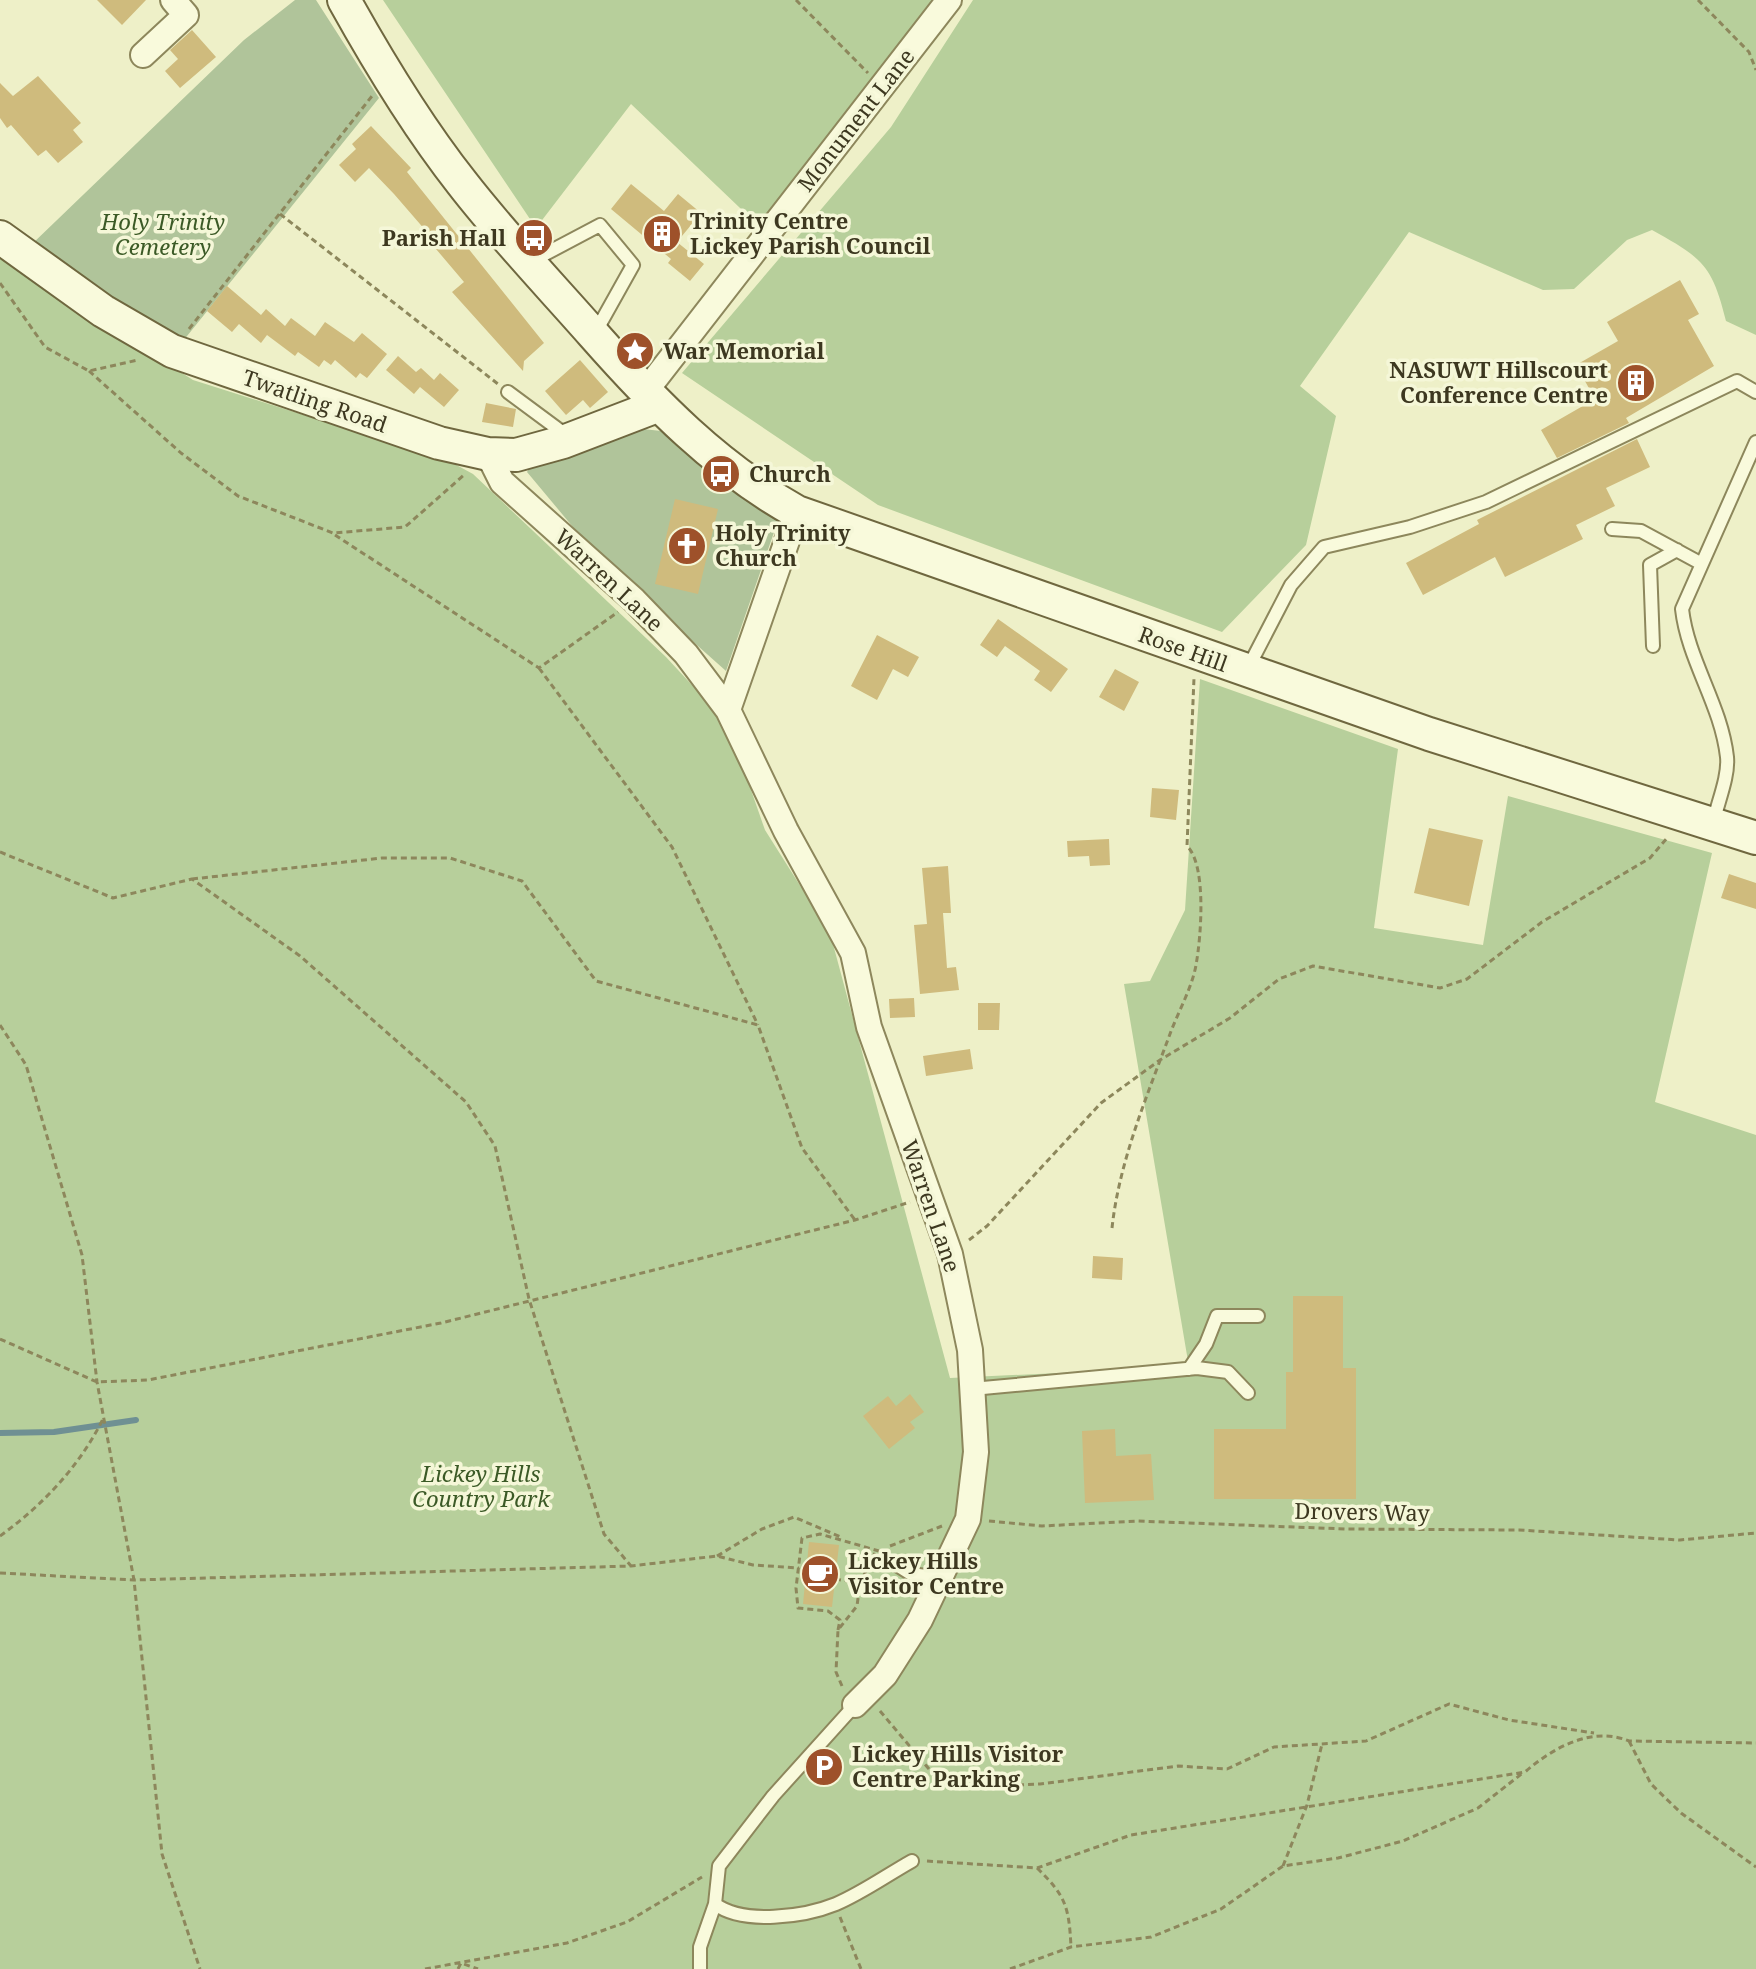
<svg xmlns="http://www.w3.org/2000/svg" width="1756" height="1969" viewBox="0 0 1756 1969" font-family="'Noto Serif',serif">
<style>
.green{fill:#b7cf9b}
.cemetery{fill:#b0c49a}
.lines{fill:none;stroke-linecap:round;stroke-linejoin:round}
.stream{stroke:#6f9093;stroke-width:6}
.building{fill:#cfbb7d}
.lane-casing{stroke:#8d875c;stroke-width:16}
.street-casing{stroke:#8d875c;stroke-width:28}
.secondary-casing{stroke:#6f673f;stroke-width:36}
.path{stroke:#8d875c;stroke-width:3;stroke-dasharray:6 4;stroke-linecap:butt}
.lane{stroke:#f9fadc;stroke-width:12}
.street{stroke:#f9fadc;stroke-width:24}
.secondary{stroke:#f9fadc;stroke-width:32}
.labels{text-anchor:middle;stroke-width:7;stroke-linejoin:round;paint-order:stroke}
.street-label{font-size:22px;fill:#3d3820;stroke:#f5f7d8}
.poi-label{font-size:22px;font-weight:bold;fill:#3d3820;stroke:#f5f7d8;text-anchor:start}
.park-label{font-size:22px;font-style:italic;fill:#3b5a26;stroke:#f5f7d8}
</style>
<rect width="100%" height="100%" fill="#eef0c8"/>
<!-- green -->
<path class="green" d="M383,0H933L761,228L631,104L536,228Z
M973,0H1756V335L1726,321C1712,264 1702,258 1652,230L1627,240L1574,289L1543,290L1409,232L1300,386L1336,416L1306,545L1222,632L878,505L682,373L891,127Z
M0,248L94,317L193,380L449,461L473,474L666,657L728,724L765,830L830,933L950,1378L1189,1367L1124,984L1150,981L1185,910L1200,679L1398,749L1374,928L1483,945L1508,796L1712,853L1655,1102L1756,1135V1969H0Z"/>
<!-- cemetery -->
<path class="cemetery" d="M295,0H316L379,98L183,341L112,305L30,246L244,40Z
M634,428L661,431L781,512L726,671L598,557L527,472L533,461Z"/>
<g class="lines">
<!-- stream -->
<path class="stream" d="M0,1433L54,1432L136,1420"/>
</g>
<!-- building -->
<path class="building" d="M97,0H146L122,25Z
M192,30L216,57L180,88L165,71L178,59L170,50Z
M38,76L81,123L73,130L83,142L58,163L46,150L38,156L11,125L7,128L0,118V83L13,96Z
M371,126L411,168L407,172L544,343L524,361L523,371L452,292L464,282L436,249L439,246L394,194L369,168L355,182L339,165L356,149L352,144Z
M631,184L664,211L678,194L701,213L677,242L704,264L690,281L668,263L671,259L611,209Z
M1680,280L1699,314L1688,320L1714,366L1626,418L1629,423L1557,458L1541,430L1595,399L1576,365L1618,341L1607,322Z
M227,286L261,315L266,309L285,326L291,318L315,336L325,322L354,342L362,333L387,354L367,378L360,373L356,378L335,360L331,365L324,360L319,367L298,352L295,356L267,335L261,343L239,324L232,332L207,311Z
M398,356L416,372L421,368L434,380L440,373L459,390L444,407L420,387L414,394L386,370Z
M580,360L608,392L590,408L583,400L566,415L545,391Z
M486,403L516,409L513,427L482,422Z
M1637,439L1650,467L1606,488L1615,506L1576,525L1583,539L1505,577L1495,557L1423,595L1406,563L1479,524L1477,520Z
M675,499L718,509L698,594L655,584Z
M998,619L1068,669L1051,692L1034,680L1040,671L1005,646L997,657L980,645Z
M877,635L919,657L908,677L893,669L877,700L851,686Z
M1115,669L1139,682L1124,711L1099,697Z
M1152,788L1179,790L1176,820L1150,817Z
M1429,828L1483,840L1469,906L1414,893Z
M1109,839L1110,865L1090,866L1089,856L1068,857L1067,841Z
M948,866L951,913H943L947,968L956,967L959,990L920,994L914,925L927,924L922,868Z
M1729,874L1756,883V909L1721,898Z
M914,998L915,1017L890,1018L889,999Z
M978,1003H1000L999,1030H978Z
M970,1049L973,1069L926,1076L923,1056Z
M1093,1256L1123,1258L1122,1280L1092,1278Z
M1293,1296H1343V1368H1356V1499H1214V1429H1286V1372H1293Z
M910,1394L924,1412L910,1422L915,1428L889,1449L863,1416L888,1396L896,1406Z
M1115,1429L1116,1456L1151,1454L1154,1500L1085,1503L1082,1431Z
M809,1542L839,1545L832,1607L803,1604Z"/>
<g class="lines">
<defs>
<path id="lane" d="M530,262L600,225L633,265L595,333
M508,392L566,435
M1612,529L1641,531L1702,564
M1653,646L1650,565L1677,550
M1248,668L1291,585L1324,547L1410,527L1486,502L1737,381L1756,392
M1713,824C1717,804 1729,777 1727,757C1721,704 1688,661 1682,609L1756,442
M1189,1369L1206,1344L1217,1316H1258
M972,1389L1197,1368L1228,1372L1248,1393
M892,1562L911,1574L941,1578
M715,1904C743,1925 804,1917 836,1904C862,1893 887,1875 912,1861
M700,1969V1947L715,1904L719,1866L773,1796L855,1705"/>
<path id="street" d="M143,55L186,15L173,0
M645,392L949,0
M488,454L502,482L634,600L686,654L728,710
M797,512L728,710L786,831L853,953L869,1027L950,1254L970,1350L976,1452L968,1519L920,1620L885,1675L855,1705"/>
<path id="secondary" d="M344,0C379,63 417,126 462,183C503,236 549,284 593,334C653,402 717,468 797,512L1429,734L1756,838
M0,237L103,311L172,351L439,443L488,454L516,455L563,442L657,406"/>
</defs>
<!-- lane casing -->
<use href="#lane" class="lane-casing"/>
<!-- street casing -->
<use href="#street" class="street-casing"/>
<!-- secondary casing -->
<use href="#secondary" class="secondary-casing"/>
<!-- path -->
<path class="path" d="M796,0L868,73
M1698,0L1749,52L1756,70
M280,214L498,384
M0,283L45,347L89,371L138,360
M189,329L372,96
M89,371L181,453L238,496L333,533L405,527L464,475
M335,535L539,668L618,612
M539,668L672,847L758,1025
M0,852L113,898L192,879L300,956L466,1102L495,1146L529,1299L604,1534L631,1566
M192,879L382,858H450L522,881L596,981L758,1025L802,1148L855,1220
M0,1025L26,1065L82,1255L97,1382L134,1580L162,1854L200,1969
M1112,1228C1119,1162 1147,1096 1170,1034C1178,1012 1192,988 1196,965C1201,938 1207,865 1187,846L1194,678
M969,1240L987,1226L1101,1103L1160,1060L1230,1018L1279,979L1313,966L1440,988L1467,979L1542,922L1650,858L1667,838
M0,1339L97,1382L148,1380L441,1323L855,1220L910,1202
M989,1521L1042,1526L1138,1521L1345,1529L1519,1530L1680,1540L1756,1533
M0,1536C43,1505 80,1466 104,1417
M890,1546L942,1526
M717,1556L762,1529L794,1517L843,1538
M0,1573L134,1580L631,1566L717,1556L753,1565L799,1568
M835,1579L860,1583
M838,1630L840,1620L828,1611L798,1608L796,1588L802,1538L820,1534L879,1551
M842,1686L836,1672L838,1630L857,1606L860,1583L875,1553
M880,1711L934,1775L966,1787L1040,1784L1178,1766L1227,1769L1274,1747L1366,1741L1449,1704L1509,1720L1594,1733
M1629,1741L1651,1784L1681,1813L1756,1867
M927,1861L1037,1868L1131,1835L1525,1772C1554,1747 1592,1726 1629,1741L1756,1743
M1283,1866L1307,1805L1322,1744
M1037,1868C1066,1896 1069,1907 1071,1947
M840,1917L861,1969
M425,1969L567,1943L627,1922L702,1877
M458,1969L461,1963L478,1969
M1010,1969L1071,1947L1151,1937L1221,1909L1283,1866L1338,1858L1403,1841L1478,1808L1524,1772"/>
<!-- lane -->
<use href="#lane" class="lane"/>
<!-- street -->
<use href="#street" class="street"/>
<!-- secondary -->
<use href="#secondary" class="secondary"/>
</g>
<!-- icons -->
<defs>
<symbol id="building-disc" viewBox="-11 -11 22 22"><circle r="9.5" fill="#9e512a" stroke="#f5f7d8"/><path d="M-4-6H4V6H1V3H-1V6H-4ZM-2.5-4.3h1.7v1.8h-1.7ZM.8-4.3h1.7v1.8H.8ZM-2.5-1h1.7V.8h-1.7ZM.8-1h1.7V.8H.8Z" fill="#fff"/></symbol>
<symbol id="bus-disc" viewBox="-11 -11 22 22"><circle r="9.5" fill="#9e512a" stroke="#f5f7d8"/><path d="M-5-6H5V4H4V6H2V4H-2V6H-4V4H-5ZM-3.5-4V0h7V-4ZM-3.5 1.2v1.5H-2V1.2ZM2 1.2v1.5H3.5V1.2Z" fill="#fff"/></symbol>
<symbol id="sight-disc" viewBox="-11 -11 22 22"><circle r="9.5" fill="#9e512a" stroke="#f5f7d8"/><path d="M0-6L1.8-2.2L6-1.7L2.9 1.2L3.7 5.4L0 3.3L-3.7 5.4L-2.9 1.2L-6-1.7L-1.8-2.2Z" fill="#fff"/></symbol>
<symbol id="church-disc" viewBox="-11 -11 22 22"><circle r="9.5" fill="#9e512a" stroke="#f5f7d8"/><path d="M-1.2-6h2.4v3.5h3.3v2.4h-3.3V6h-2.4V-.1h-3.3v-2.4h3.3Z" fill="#fff"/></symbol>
<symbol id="cafe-disc" viewBox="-11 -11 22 22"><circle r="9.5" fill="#9e512a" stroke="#f5f7d8"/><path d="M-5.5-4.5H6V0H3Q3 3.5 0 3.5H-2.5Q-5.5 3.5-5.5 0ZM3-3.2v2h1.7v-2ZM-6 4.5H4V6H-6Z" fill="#fff"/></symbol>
<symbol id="parking-disc" viewBox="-11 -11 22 22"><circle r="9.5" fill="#9e512a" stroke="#f5f7d8"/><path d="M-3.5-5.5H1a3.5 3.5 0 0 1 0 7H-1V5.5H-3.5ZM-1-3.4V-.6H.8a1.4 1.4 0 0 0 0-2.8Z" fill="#fff"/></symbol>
</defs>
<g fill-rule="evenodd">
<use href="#building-disc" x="640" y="212" width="44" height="44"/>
<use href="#bus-disc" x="512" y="216" width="44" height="44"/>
<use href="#sight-disc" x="613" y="329" width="44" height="44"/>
<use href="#building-disc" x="1614" y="361" width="44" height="44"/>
<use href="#bus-disc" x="699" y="452" width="44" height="44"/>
<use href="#church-disc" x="665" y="524" width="44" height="44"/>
<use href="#cafe-disc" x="798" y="1552" width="44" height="44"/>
<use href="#parking-disc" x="802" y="1745" width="44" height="44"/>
</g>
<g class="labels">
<!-- street labels -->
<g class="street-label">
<text transform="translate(856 120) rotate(-52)" y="8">Monument Lane</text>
<text transform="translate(315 401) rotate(19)" y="8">Twatling Road</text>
<text transform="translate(609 580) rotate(43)" y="8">Warren Lane</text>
<text transform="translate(1183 649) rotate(20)" y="8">Rose Hill</text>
<text transform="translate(931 1206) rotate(71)" y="8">Warren Lane</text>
<text transform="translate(1362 1512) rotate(1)" y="8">Drovers Way</text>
</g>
<!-- poi labels -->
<g class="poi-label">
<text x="690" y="229">Trinity Centre<tspan x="690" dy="25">Lickey Parish Council</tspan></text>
<text x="506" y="246" text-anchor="end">Parish Hall</text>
<text x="663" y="359">War Memorial</text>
<text x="1608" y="378" text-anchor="end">NASUWT Hillscourt<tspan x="1608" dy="25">Conference Centre</tspan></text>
<text x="749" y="482">Church</text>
<text x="715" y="541">Holy Trinity<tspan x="715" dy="25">Church</tspan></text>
<text x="848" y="1569">Lickey Hills<tspan x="848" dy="25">Visitor Centre</tspan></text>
<text x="852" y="1762">Lickey Hills Visitor<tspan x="852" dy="25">Centre Parking</tspan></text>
</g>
<!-- park labels -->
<g class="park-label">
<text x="163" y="230">Holy Trinity<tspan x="163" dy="25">Cemetery</tspan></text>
<text x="481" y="1482">Lickey Hills<tspan x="481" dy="25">Country Park</tspan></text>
</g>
</g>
</svg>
